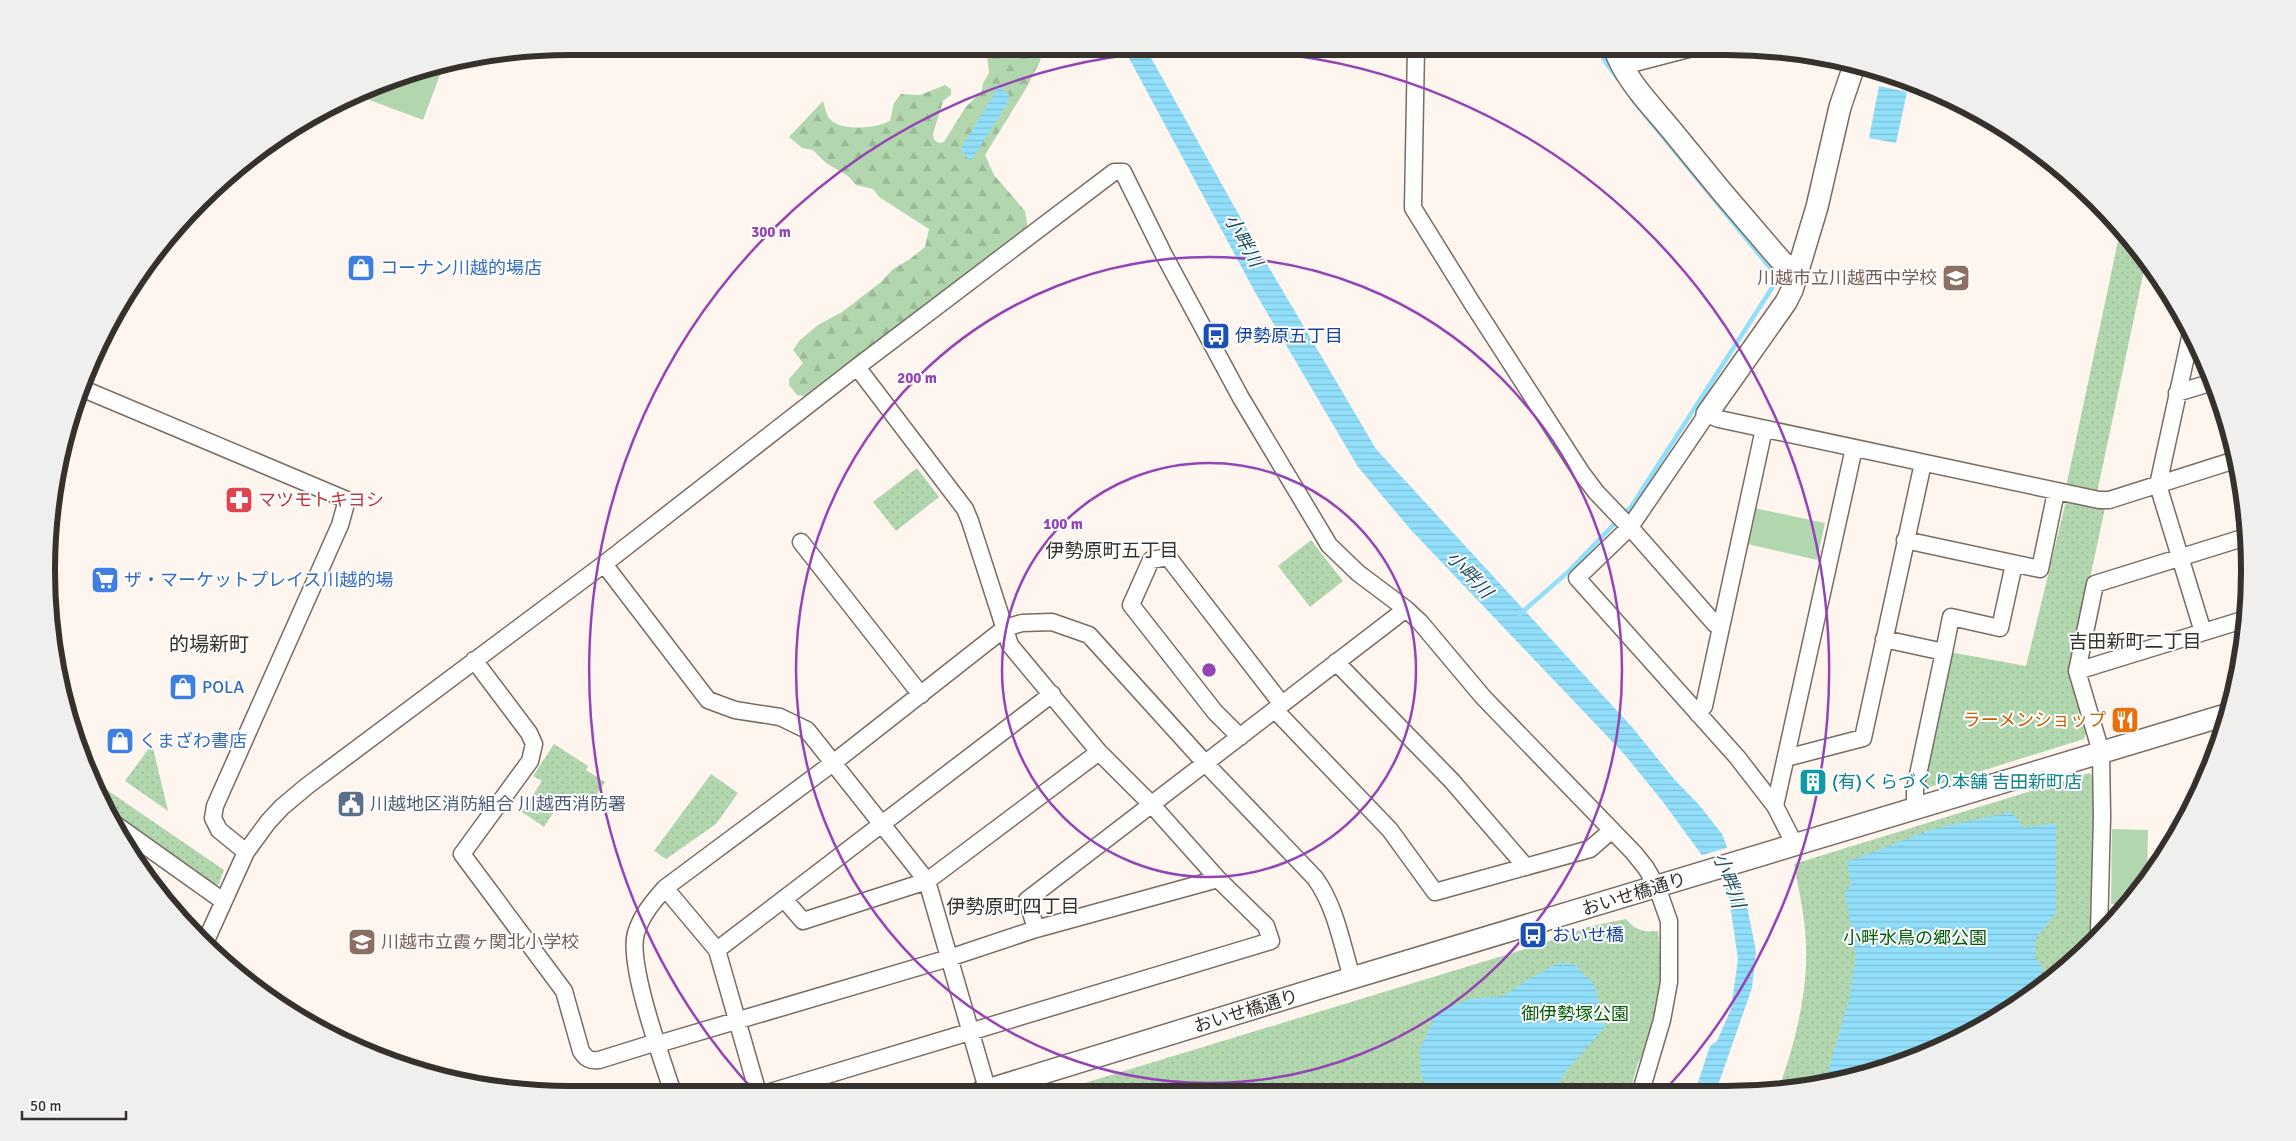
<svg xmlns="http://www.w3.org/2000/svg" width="2296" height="1141" viewBox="0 0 2296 1141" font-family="Signika,'Noto Sans JP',sans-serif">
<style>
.green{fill:#b2d7af}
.forest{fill:url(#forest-firs)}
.park{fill:url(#park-dots)}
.water{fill:url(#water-rules)}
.pier{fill:#fef5ef}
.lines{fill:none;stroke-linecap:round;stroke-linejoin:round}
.stream{stroke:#91dffa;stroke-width:4.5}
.minor-casing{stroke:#786c63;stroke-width:19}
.tertiary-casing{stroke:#786c63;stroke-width:24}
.minor{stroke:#fff;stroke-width:16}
.tertiary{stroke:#fff;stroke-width:21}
.ring{fill:none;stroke:#9444b4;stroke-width:2.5}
.labels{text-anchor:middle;stroke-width:4;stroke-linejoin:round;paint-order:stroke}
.shop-label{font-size:18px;fill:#366cbe;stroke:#fff;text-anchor:start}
.education-label{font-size:18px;fill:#785e54;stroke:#fff;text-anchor:end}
.transit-label{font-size:18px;fill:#164399;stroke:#fff;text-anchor:start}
.health-label{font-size:18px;fill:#be3a42;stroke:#fff;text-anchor:start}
.food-label{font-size:18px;fill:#c56008;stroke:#fff;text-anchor:end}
.culture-label{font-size:18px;fill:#0d838f;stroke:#fff;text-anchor:start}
.service-label{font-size:18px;fill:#4e5e75;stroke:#fff;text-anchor:start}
.street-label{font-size:18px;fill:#36312d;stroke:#fff}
.park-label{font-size:18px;fill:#025c07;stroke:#fff}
.water-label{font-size:19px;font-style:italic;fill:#224f5e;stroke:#fff}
.neighbourhood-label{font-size:19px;fill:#36312d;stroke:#fff}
.quarter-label{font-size:20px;fill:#36312d;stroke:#fff}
.rim{fill:none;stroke:#36312d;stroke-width:6}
.centre{fill:#9444b4;stroke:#fff;stroke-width:2.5}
.ring-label{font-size:15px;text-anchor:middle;font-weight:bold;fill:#9444b4;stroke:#fff;stroke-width:4;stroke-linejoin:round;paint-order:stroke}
</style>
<defs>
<pattern id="forest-firs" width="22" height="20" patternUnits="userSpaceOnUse" patternTransform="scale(1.25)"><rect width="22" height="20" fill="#b2d7af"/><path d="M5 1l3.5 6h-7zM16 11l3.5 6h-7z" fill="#9ab997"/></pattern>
<pattern id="park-dots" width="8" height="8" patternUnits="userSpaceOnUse" patternTransform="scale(1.25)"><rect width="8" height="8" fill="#b2d7af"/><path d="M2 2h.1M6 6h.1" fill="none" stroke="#9ab997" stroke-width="1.8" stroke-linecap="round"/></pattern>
<pattern id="water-rules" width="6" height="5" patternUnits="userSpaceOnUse" patternTransform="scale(1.25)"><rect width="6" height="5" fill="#91dffa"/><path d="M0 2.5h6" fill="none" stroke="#7ec0d7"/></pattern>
</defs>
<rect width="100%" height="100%" fill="#fef5ef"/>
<!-- green -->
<path class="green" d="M436,65L443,67L423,120L356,95L372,87L378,89L380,84L402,74Z
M1754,508L1825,523L1817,560L1747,544Z
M2112,829L2148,830L2147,880L2141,890L2127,904H2111Z"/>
<!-- forest -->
<path class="forest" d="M986,47H1026L1041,59L1027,87L985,155L994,175L1025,211L1028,228L1005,248L984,259L865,353C842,363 825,382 805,396L797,395L789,385V379L803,363L793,350L800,340L818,325L842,312L881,282L893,269L910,259L925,247L929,229L879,197L873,189L856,185L848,176L826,163L813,150L802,148L789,137L823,101C825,107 826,115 830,119C841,132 877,128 890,121L894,103L901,94L920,95L945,85L951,89V95L943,101L933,134L934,140L939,143L944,142L965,108L982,91L983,83L989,73Z"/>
<!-- park -->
<path class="park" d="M2121,227L2146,261L2097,493L2066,487Z
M917,468L939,497L896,531L873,502Z
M2066,501L2105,508L2070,672L2088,728L2084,739L1927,788L1925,781L1950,652L2026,666Z
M1311,540L1343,581L1310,607L1278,566Z
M152,744L168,811L125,781Z
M554,744L588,766L586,770L605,782L594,799L564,796L544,827L522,812L542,781L533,776Z
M2089,773L2095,778L2093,938L2044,987L1926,1055L1794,1090H1778C1795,1045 1808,992 1806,944C1805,917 1799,890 1794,864Z
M711,774L738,793L716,824L666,859L654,851Z
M91,779L224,870L219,884L213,886L106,812Z
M1626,919C1636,931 1643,932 1658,931L1662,979L1650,1040L1638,1063L1630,1091L1055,1092L1532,947L1591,926Z"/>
<!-- water -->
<path class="water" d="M1123,47H1145L1258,249L1376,449L1632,727L1674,779L1700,806L1722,834L1744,892L1756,951L1752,988L1716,1091H1695L1710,1046L1717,1041L1731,1009L1738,959L1728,891L1663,802L1625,755L1411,530L1358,467L1256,294Z
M1879,86L1907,92L1896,143L1869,138Z
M998,88H1000L1009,94L1008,102L971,161L960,150Z
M2011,812L2024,828L2056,823V913L2036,938L2035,957L2042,967L2040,989L1926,1055L1825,1082L1849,1000L1856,956L1845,892L1851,885L1847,862L1933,829Z
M1559,963L1574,964L1594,984L1605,1027L1566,1071L1554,1091H1432L1423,1079L1420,1068V1049L1434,1018L1450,1007L1470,999L1504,996L1525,981Z"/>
<!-- pier -->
<path class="pier" d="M1730,847L1742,878L1720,885L1699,856Z"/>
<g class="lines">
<!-- stream -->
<path class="stream" d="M1602,47L1604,60L1618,79
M1623,515L1631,507L1772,288L1776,275L1632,99
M1520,614L1568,572L1617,521"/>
<defs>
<path id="minor" d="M1416,47L1413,208L1472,303L1581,472L1596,492L1636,534L1715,624L1721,625
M1623,66L1696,47
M2191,333L2158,485L2203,632
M81,388L347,500L340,525L215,806L213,818L219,830L246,852
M2177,393L2213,382
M1905,540L2040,569L2056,492
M801,542L921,695
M604,564L708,700L735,710L780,717L807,730L927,881L988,1092
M1884,639L1944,652L1915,789V808
M1944,652L1951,617L2000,628L2014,564
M474,660L529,733L534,744L530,761L462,854L564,991L581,1051C586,1059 590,1061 599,1060L657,1042
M1336,662L1452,781L1526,867
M2077,671L2246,619
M1275,710L1390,830L1435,892L1590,849L1612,830
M1698,714L1704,706L1764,429
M1240,737L1215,712L1131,605L1151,560L1168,557L1281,703
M1786,758L1863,738L1923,463
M1775,806L1854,448
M112,822L223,901
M1795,845L1775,806L1737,757L1577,578L1630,527L1707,414L1719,419L2099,500H2109L2235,460
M665,888L717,950L758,1093
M784,899L803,921L927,881L1099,752
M1036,929L1027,900L1406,609
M2099,932L2102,817L2101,752L2077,671L2095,584L2246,537
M204,945L246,852L268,822L282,807L307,786L604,564L857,367L1114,172H1123L1164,255L1241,398L1329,545L1358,573L1406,609L1420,622L1483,697L1634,853L1646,868L1657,887L1669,921V982L1662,1020L1641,1091
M717,950L1052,694
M658,1044L949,958L1036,929L1218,879
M673,1093C662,1059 627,964 636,933C642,914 653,902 665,888L833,763L1005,628L1022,623L1052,622L1089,635L1206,764L1315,878C1336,907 1342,945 1352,978
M767,1093L1271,941L1266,926L1218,879L1152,805L1099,752L1010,645L970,521L965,509L857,367"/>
<path id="tertiary" d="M1614,47C1624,79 1652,106 1673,132C1709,177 1746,221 1784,264L1798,269
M1707,414L1786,302L1792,290L1817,207L1840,107L1855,63
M981,1092L1352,978L2229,714"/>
</defs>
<!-- minor casing -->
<use href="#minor" class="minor-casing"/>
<!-- tertiary casing -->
<use href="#tertiary" class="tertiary-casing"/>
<!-- minor -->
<use href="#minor" class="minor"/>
<!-- tertiary -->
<use href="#tertiary" class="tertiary"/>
</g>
<!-- distance rings -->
<g class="ring">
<circle cx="1209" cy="670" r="207"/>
<circle cx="1209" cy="670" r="413"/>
<path d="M756 1093A620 620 0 1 1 1666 1089"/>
</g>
<!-- icons -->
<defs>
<symbol id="shop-square" viewBox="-11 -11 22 22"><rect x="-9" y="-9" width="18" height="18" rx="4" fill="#3f7fe0" stroke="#fff"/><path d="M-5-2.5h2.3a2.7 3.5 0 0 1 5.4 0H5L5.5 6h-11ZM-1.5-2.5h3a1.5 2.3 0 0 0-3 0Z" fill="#fff"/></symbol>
<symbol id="school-square" viewBox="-11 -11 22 22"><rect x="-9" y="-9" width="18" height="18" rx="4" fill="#8d6e63" stroke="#fff"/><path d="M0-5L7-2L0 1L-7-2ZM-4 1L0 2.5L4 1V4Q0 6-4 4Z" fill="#fff"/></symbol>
<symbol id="bus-square" viewBox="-11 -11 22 22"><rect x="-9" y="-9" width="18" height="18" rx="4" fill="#1a4fb4" stroke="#fff"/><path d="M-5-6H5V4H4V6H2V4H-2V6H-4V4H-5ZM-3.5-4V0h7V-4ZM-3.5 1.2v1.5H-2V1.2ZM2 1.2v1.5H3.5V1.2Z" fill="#fff"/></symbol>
<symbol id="pharmacy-square" viewBox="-11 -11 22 22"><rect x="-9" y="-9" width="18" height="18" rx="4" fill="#e0444e" stroke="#fff"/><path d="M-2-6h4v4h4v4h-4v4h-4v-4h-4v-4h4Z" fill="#fff"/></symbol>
<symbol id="supermarket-square" viewBox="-11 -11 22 22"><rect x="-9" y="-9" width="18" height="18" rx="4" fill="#3f7fe0" stroke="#fff"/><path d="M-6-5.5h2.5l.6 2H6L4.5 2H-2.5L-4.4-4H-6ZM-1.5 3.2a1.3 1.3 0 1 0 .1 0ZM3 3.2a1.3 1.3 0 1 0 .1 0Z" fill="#fff"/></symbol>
<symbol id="restaurant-square" viewBox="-11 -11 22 22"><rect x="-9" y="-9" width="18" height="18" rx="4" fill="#e8710a" stroke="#fff"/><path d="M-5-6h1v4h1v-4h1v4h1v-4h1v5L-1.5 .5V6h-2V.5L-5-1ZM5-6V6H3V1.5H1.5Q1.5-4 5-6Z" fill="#fff"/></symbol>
<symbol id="building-square" viewBox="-11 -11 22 22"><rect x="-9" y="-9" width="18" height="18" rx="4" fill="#0f9aa8" stroke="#fff"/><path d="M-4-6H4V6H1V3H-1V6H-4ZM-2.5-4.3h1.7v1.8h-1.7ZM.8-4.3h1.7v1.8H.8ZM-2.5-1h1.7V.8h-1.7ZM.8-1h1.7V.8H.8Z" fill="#fff"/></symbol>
<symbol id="civic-square" viewBox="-11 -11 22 22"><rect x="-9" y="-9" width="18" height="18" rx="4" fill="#5c6f8a" stroke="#fff"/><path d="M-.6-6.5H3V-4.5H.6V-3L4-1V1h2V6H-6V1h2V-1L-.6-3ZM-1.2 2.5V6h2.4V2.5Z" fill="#fff"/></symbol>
</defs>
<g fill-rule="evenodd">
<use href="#shop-square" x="345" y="252" width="32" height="32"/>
<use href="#school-square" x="1940" y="262" width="32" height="32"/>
<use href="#bus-square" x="1200" y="320" width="32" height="32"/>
<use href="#pharmacy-square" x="223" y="484" width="32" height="32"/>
<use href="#supermarket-square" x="89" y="564" width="32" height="32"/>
<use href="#shop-square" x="167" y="671" width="32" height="32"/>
<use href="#restaurant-square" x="2109" y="704" width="32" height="32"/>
<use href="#shop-square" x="104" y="725" width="32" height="32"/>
<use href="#building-square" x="1797" y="766" width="32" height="32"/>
<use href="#civic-square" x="335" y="788" width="32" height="32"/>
<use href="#bus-square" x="1517" y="919" width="32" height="32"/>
<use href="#school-square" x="346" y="926" width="32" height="32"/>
</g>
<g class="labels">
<!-- shop labels -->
<g class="shop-label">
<text x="380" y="274">コーナン川越的場店</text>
<text x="124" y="586">ザ・マーケットプレイス川越的場</text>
<text x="202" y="693">POLA</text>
<text x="139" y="747">くまざわ書店</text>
</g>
<!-- education labels -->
<g class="education-label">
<text x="1937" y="284">川越市立川越西中学校</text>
<text x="381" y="948" text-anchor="start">川越市立霞ヶ関北小学校</text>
</g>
<!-- transit labels -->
<g class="transit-label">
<text x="1235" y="342">伊勢原五丁目</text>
<text x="1552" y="941">おいせ橋</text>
</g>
<!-- health labels -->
<g class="health-label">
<text x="258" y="506">マツモトキヨシ</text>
</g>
<!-- food labels -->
<g class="food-label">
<text x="2106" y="726">ラーメンショップ</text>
</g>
<!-- culture labels -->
<g class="culture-label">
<text x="1832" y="788">(有)くらづくり本舗 吉田新町店</text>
</g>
<!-- service labels -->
<g class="service-label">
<text x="370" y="810">川越地区消防組合 川越西消防署</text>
</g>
<!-- street labels -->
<g class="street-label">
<text transform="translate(1634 894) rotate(-17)" y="6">おいせ橋通り</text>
<text transform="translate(1246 1011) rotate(-17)" y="6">おいせ橋通り</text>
</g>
<!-- park labels -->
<g class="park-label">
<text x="1915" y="944">小畔水鳥の郷公園</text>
<text x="1575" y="1020">御伊勢塚公園</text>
</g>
<!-- water labels -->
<g class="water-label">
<text transform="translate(1244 240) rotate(61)" y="7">小畔川</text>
<text transform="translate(1470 574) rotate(47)" y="7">小畔川</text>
<text transform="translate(1730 880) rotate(69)" y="7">小畔川</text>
</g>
<!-- neighbourhood labels -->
<g class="neighbourhood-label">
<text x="1112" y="557">伊勢原町五丁目</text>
<text x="2135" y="648">吉田新町二丁目</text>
<text x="1013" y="913">伊勢原町四丁目</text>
</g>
<!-- quarter labels -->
<g class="quarter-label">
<text x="209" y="651">的場新町</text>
</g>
</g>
<!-- crop -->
<path d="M0 0H2296V1141H0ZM570 55H1726A515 515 0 0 1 2241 570V571A515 515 0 0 1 1726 1086H570A515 515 0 0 1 55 571V570A515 515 0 0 1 570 55Z" fill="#efefee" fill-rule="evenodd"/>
<path class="rim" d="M570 55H1726A515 515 0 0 1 2241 570V571A515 515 0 0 1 1726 1086H570A515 515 0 0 1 55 571V570A515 515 0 0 1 570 55Z"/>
<circle cx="1209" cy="670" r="8" class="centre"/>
<g class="ring-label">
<text x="771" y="237">300 m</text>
<text x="917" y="383">200 m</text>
<text x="1063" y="529">100 m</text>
</g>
<!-- scale -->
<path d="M22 1111v8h104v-8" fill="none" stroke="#36312d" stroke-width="2.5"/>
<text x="30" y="1111" font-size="15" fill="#36312d" stroke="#ffffff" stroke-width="4" paint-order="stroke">50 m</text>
</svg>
